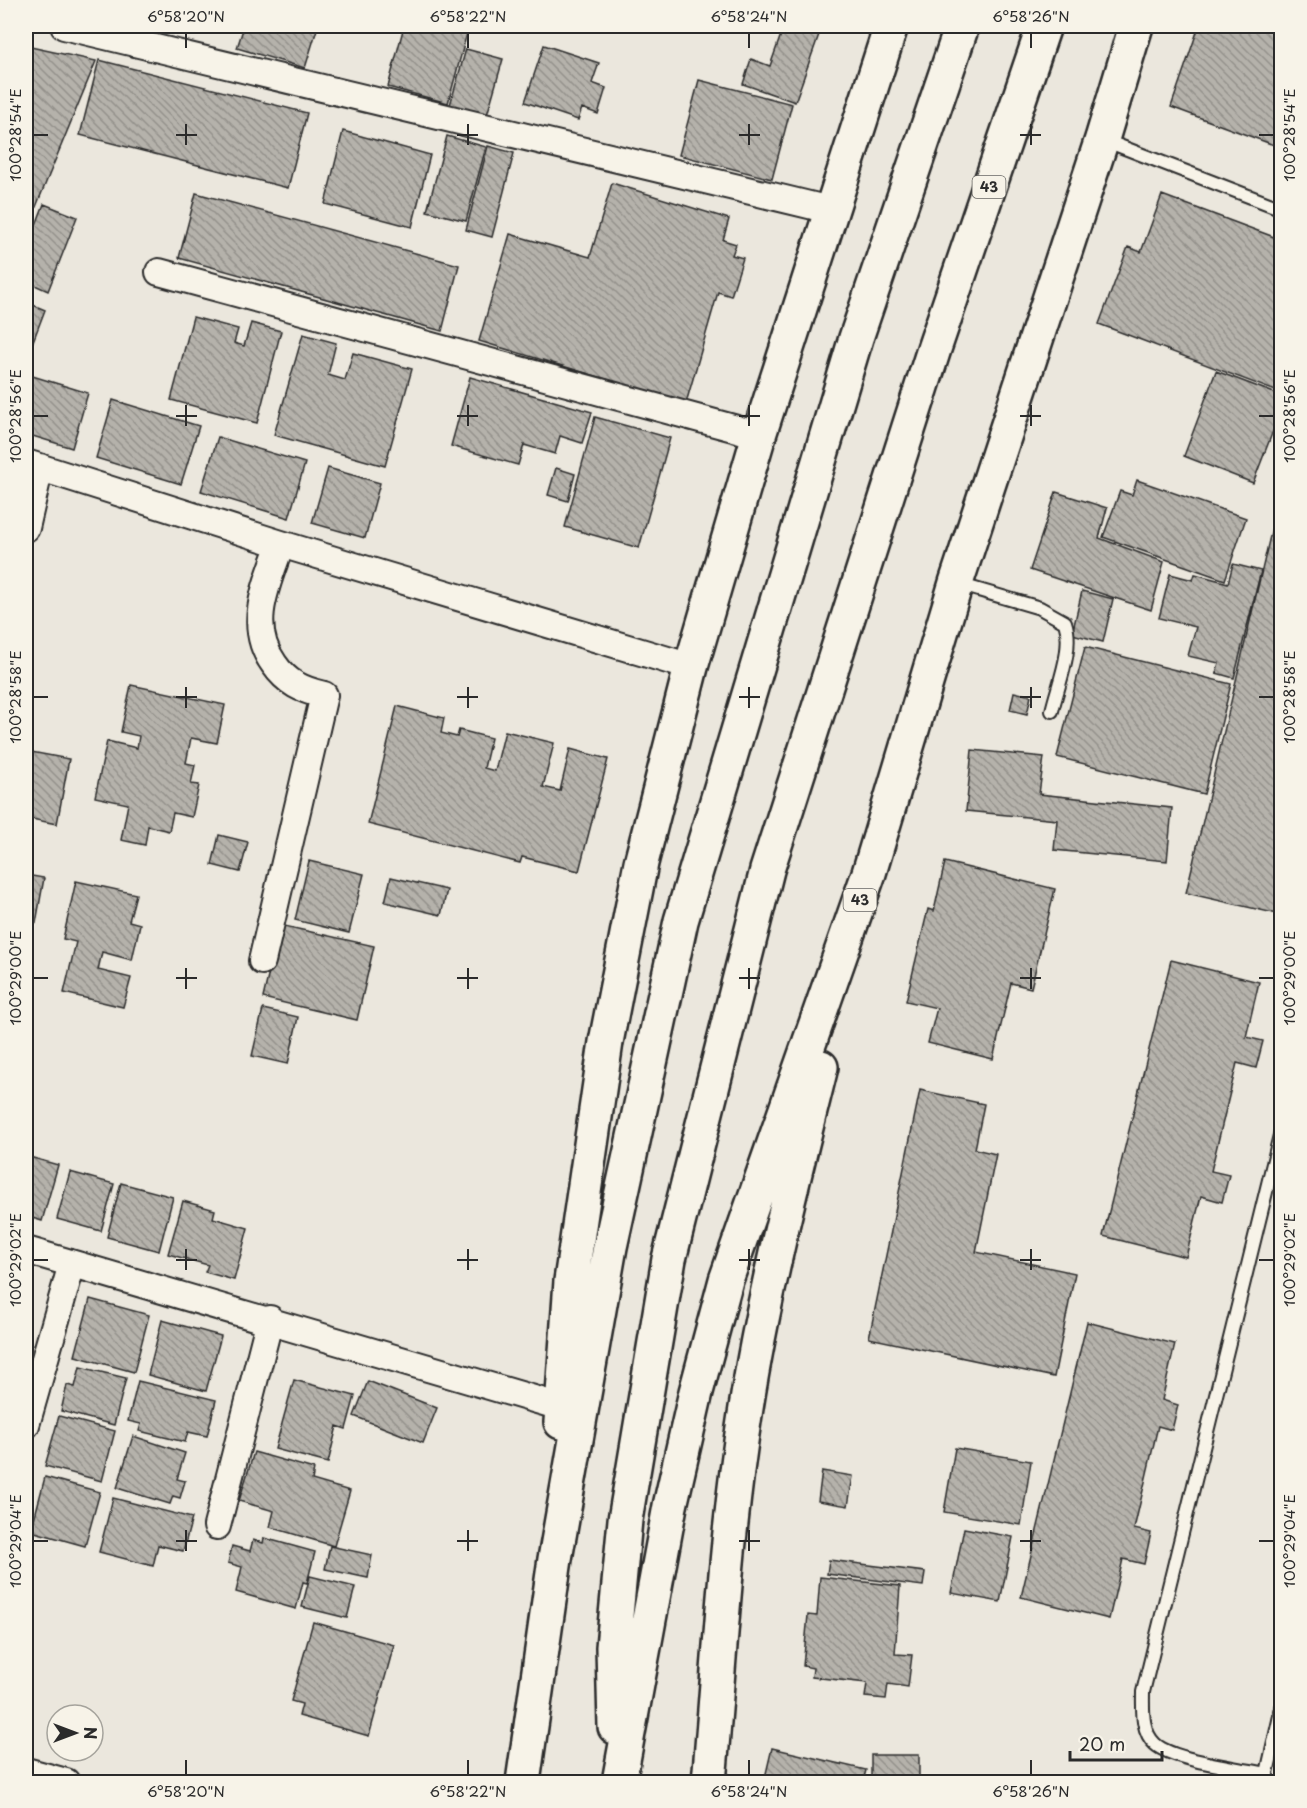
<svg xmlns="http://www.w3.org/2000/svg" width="1307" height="1808" viewBox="0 0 1307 1808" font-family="'Playpen Sans',sans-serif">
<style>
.building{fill:url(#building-back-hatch);stroke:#2b2b2b;stroke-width:1.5}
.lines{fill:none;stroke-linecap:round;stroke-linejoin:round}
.service-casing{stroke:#2b2b2b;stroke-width:16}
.minor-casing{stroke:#2b2b2b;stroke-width:30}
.trunk-casing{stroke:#2b2b2b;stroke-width:38}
.service{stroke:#f7f3e8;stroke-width:12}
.minor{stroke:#f7f3e8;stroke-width:26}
.trunk{stroke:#f7f3e8;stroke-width:33}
.ticks{fill:none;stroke:#2b2b2b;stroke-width:2}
.labels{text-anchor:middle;stroke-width:4.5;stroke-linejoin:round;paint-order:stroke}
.shield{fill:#f7f3e8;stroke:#686764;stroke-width:1.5}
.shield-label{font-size:14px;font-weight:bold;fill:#2b2b2b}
.neatline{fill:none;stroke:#2b2b2b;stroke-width:2}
.ticks-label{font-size:15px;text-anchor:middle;fill:#2b2b2b}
</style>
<defs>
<pattern id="building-back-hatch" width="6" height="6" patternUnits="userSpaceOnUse" patternTransform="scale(1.5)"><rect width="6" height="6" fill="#b5b2ab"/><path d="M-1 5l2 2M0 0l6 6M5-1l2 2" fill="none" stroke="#93918b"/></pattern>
</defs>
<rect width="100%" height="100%" fill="#ebe7dd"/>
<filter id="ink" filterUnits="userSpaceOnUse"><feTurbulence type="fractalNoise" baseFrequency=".0167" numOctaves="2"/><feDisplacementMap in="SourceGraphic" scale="12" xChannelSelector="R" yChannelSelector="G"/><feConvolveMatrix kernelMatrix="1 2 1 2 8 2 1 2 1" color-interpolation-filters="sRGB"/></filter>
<g filter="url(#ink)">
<!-- building -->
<path class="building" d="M244,26H318L305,68L237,48Z
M404,26H469L448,103L388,87Z
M784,26H822L795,102L743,84L751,59L770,66Z
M1199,26H1282V148L1171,107Z
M544,45L599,63L592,83L606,88L598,114L582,108L578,120L525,102Z
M26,46L96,61L26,231Z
M466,49L503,59L487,115L450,105Z
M99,60L307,113L288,188L80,135Z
M699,80L792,104L772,179L679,155Z
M343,131L430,155L412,227L325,204Z
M447,136L486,147L466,221L427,211Z
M488,146L514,153L492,237L466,230Z
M612,183L729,219L723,240L736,244L732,255L743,258L731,296L718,292L686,403L479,341L510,234L590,257Z
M196,193L459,265L442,331L179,258Z
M1162,195L1282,240L1281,393L1099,324L1128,247L1141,252Z
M44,204L77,217L48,291L26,281V251Z
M26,302L45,310L27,357L26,356Z
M193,317L238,329L234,343L244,346L251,323L281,331L257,423L171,400Z
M303,334L336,343L328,375L345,380L353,353L412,369L385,466L274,435Z
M1216,371L1282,396V434L1273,431L1253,483L1184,456Z
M26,374L88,393L72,448L26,434Z
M470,377L592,412L582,443L560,436L555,454L524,445L518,465L451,446Z
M113,400L199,426L181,484L96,458Z
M595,417L670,438L639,548L565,527Z
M218,437L305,463L289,518L201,491Z
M328,468L380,483L365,538L312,523Z
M556,468L575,474L568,501L548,495Z
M1137,480L1246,518L1225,580L1103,537L1120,491L1132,495Z
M1282,485V915L1186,893Z
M1056,492L1107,508L1099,538L1164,562L1151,610L1030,570Z
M1233,564L1261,571L1234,678L1216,673L1219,663L1188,656L1196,627L1159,618L1170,574L1193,580L1195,574L1228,583Z
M1082,591L1113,599L1103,642L1072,634Z
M1085,647L1231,684L1204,794L1057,757Z
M131,685L225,705L217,743L191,738L186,763L195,765L191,784L199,785L192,817L173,813L169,831L148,826L145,845L121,840L128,804L95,797L107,741L137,748L139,736L121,732Z
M1014,692L1031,696L1027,714L1010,710Z
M397,706L444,718L441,733L457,737L459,730L491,738L484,768L495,771L505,731L554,743L543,787L560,791L570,749L608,759L579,871L522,857L520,863L368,824Z
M972,750L1044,757L1039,794L1172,808L1167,861L1054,850L1057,820L966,811Z
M26,751L69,759L57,824L26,818Z
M219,835L248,842L240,872L212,865Z
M309,861L364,874L349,933L295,920Z
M945,862L1055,889L1031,988L1011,983L993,1059L928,1043L937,1008L906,1001L928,909L934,911Z
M26,875L44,878L36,923L26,921Z
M391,877L447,890L441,915L385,902Z
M76,881L136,894L129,921L140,924L132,960L102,952L98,970L131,978L123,1007L64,993L76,942L63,939Z
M280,925L374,946L357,1020L263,998Z
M1171,960L1259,982L1246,1037L1263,1041L1256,1068L1237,1063L1211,1171L1229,1175L1222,1202L1201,1196L1186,1257L1103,1236Z
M263,1009L298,1017L288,1064L252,1056Z
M920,1090L984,1104L975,1149L996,1154L976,1252L1075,1273L1054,1377L869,1338Z
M26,1156L58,1165L42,1221L26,1216Z
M70,1172L114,1184L101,1231L57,1219Z
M121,1183L173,1197L159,1251L107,1237Z
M183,1201L215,1210L213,1218L248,1228L234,1280L205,1272L208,1265L168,1254Z
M90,1299L149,1315L134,1372L75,1356Z
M162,1320L221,1336L206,1391L148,1375Z
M1087,1322L1175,1344L1162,1400L1178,1405L1172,1430L1158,1426L1134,1529L1151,1533L1144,1564L1123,1559L1109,1619L1021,1597Z
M80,1367L126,1378L114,1425L61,1411L67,1385L75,1387Z
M294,1380L355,1396L346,1429L337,1426L328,1463L275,1449Z
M138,1381L216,1400L207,1436L188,1432L185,1442L139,1431L141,1424L128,1421Z
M368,1381L437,1408L423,1443L354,1416Z
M59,1416L115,1431L102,1481L45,1466Z
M133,1436L185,1453L177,1479L185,1481L180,1498L173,1496L170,1504L117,1488Z
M955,1448L1031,1461L1021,1525L944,1512Z
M254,1452L314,1469L312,1480L350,1491L334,1546L270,1527L274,1511L239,1501Z
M822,1471L853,1476L848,1506L818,1501Z
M45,1477L100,1492L85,1546L31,1531Z
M113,1498L192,1518L183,1551L158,1545L153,1566L99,1552Z
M964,1528L1013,1537L1000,1602L951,1593Z
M264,1538L315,1552L307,1583L303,1582L296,1609L236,1592L242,1567L228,1563L232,1546L250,1551L253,1540L263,1543Z
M330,1546L372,1555L368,1578L325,1569Z
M829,1560L925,1572L923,1586L827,1574Z
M310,1576L355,1587L347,1618L302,1607Z
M820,1577L900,1586L895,1654L912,1655L908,1687L888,1684L886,1699L865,1697L867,1683L812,1677L813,1668L803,1666L808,1615L817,1616Z
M313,1622L394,1645L369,1736L299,1716L302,1704L291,1701Z
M772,1748L866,1770L863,1782H764Z
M871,1755H919V1782H871Z"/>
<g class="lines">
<defs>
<path id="service" d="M1104,140L1282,209
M958,584L1040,608L1065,622C1074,649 1058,684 1052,711
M1267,1774C1242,1769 1172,1760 1155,1744C1141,1731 1143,1709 1143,1692L1282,1127
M1265,1782L1282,1707"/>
<path id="minor" d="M64,26L830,210
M159,272L759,435
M26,463L281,544L691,667
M26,528L40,467
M262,961L324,695C302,690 287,683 274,664C246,626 267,584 281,544
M26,1250L561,1407
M26,1425L72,1264
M217,1526L270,1319
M26,1771L66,1782"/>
<path id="trunk" d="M561,1422L571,1281L606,1042L641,863L691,667L759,435L891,26
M615,1727L613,1647L625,1520L669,1259L767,870L934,349L1044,26
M523,1782L555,1559L610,1247L681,921L856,338L962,26
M619,1782L670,1506L696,1392L726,1280L869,873L956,583L1102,139L1136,26
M709,1782C720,1658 726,1532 746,1408C764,1293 793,1180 821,1067"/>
</defs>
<!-- service casing -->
<use href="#service" class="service-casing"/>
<!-- minor casing -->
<use href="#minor" class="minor-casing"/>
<!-- trunk casing -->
<use href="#trunk" class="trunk-casing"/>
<!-- service -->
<use href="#service" class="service"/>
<!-- minor -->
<use href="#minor" class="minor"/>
<!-- trunk -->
<use href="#trunk" class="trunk"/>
</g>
</g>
<!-- ticks -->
<path class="ticks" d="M186,33V48M468,33V48M749,33V48M1031,33V48M186,124V145M468,124V145M749,124V145M1031,124V145M33,135H48M176,135H197M457,135H478M739,135H760M1020,135H1041M1259,135H1274M186,405V426M468,405V426M749,405V426M1031,405V426M33,416H48M176,416H197M457,416H478M739,416H760M1020,416H1041M1259,416H1274M186,687V708M468,687V708M749,687V708M1031,687V708M33,697H48M176,697H197M457,697H478M739,697H760M1020,697H1041M1259,697H1274M186,968V989M468,968V989M749,968V989M1031,968V989M33,978H48M176,978H197M457,978H478M739,978H760M1020,978H1041M1259,978H1274M186,1249V1270M468,1249V1270M749,1249V1270M1031,1249V1270M33,1260H48M176,1260H197M457,1260H478M739,1260H760M1020,1260H1041M1259,1260H1274M186,1530V1551M468,1530V1551M749,1530V1551M1031,1530V1551M33,1541H48M176,1541H197M457,1541H478M739,1541H760M1020,1541H1041M1259,1541H1274M186,1760V1775M468,1760V1775M749,1760V1775M1031,1760V1775"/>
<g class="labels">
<!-- shield labels -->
<g class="shield">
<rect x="972.5" y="176" width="33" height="22" rx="4.5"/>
<rect x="843.5" y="889" width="33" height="22" rx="4.5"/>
</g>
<g class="shield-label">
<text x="989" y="192">43</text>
<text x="860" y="905">43</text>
</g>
</g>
<!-- margin -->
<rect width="1307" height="1808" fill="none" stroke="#f7f3e8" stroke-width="66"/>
<!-- north arrow -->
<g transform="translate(75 1733) rotate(90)"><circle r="28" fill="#f7f3e8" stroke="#a5a39c" stroke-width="1.5"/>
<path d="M0-4.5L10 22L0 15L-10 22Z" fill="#2b2b2b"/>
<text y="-9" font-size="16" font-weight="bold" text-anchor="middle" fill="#2b2b2b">N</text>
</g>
<!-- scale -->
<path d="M1070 1751v9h92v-9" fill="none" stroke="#2b2b2b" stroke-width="3"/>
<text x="1079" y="1751" font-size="18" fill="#2b2b2b" stroke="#f7f3e8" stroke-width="4.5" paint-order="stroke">20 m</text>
<rect x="33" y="33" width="1241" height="1742" class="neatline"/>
<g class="ticks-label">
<text x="186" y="22">6°58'20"N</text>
<text x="468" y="22">6°58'22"N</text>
<text x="749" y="22">6°58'24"N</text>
<text x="1031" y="22">6°58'26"N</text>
<text transform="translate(16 135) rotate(-90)" y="5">100°28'54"E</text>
<text transform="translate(1290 135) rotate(-90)" y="5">100°28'54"E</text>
<text transform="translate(1290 416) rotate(-90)" y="5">100°28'56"E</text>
<text transform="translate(16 416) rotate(-90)" y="5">100°28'56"E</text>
<text transform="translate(1290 697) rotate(-90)" y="5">100°28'58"E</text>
<text transform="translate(16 697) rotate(-90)" y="5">100°28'58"E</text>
<text transform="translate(1290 978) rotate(-90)" y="5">100°29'00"E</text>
<text transform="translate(16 978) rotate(-90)" y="5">100°29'00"E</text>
<text transform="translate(1290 1260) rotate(-90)" y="5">100°29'02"E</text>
<text transform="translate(16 1260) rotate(-90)" y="5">100°29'02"E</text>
<text transform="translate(16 1541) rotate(-90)" y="5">100°29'04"E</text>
<text transform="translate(1290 1541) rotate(-90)" y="5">100°29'04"E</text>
<text x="186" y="1797">6°58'20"N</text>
<text x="468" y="1797">6°58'22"N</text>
<text x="749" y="1797">6°58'24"N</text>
<text x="1031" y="1797">6°58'26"N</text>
</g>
</svg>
